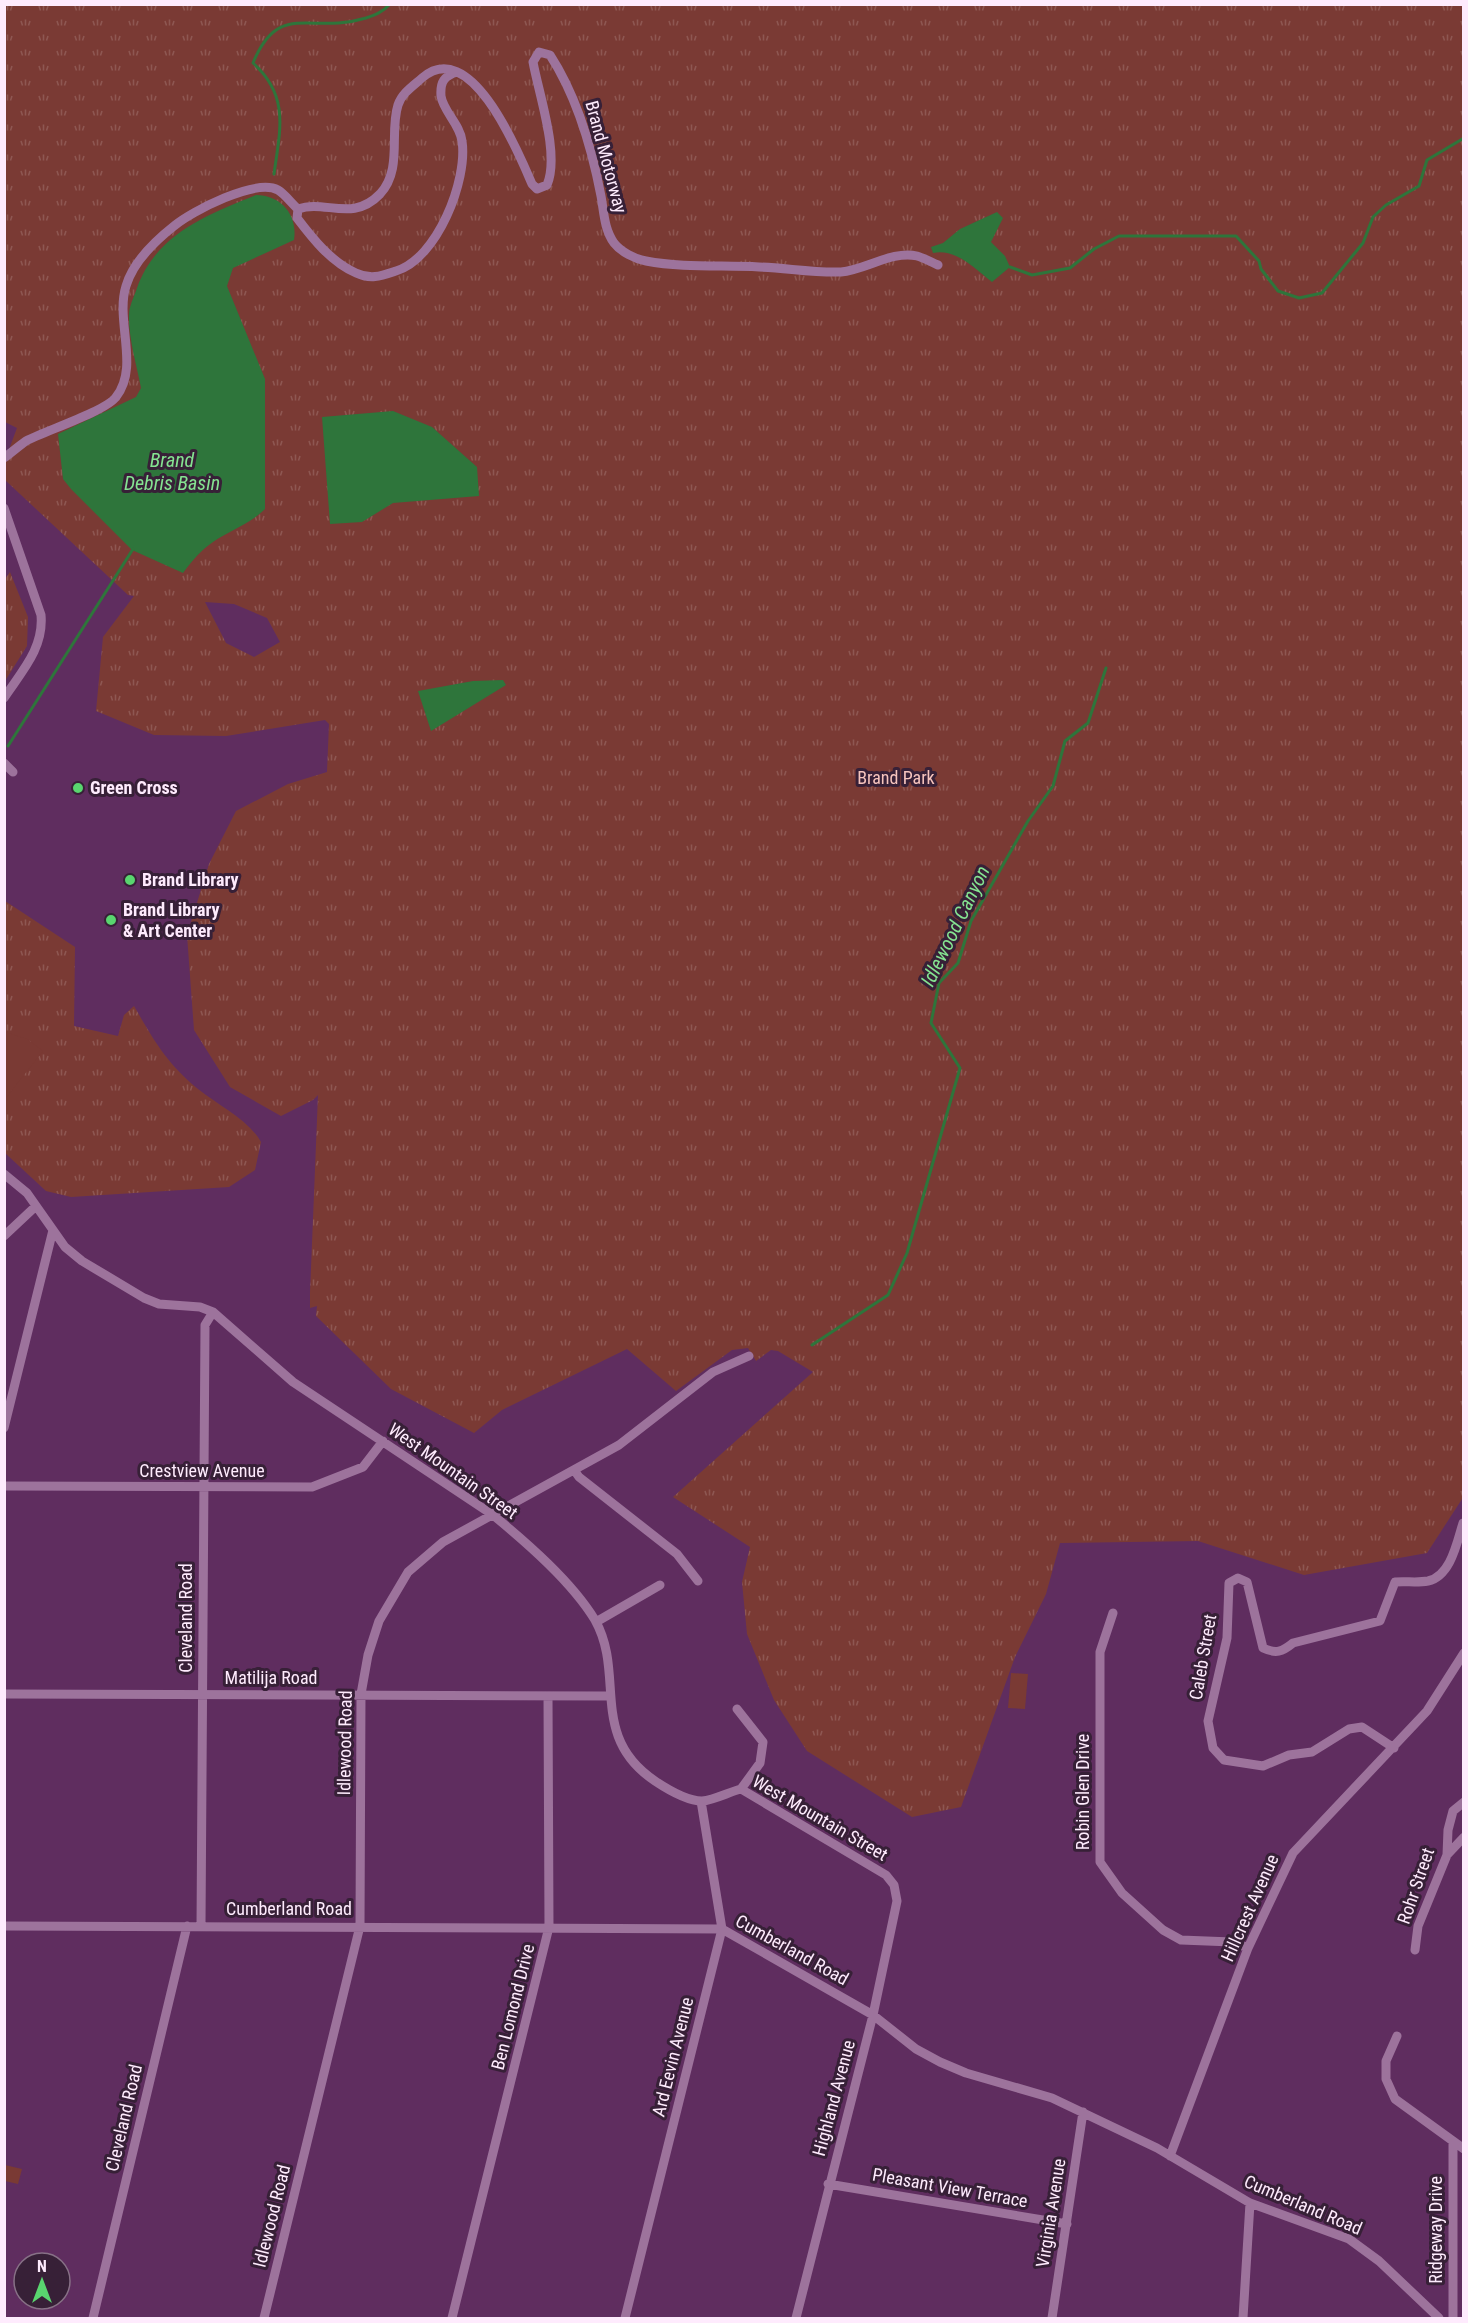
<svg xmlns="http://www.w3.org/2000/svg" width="1468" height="2323" viewBox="0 0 1468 2323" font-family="'Roboto Condensed',sans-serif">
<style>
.grass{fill:url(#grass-tufts);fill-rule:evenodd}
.garden{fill:#7a3a34}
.water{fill:#2e753b}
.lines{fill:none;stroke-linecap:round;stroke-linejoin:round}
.stream{stroke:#2e753b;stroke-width:3}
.street{stroke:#9d739c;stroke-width:9}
.poi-dot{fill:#59d56f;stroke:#372037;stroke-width:2}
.labels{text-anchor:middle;stroke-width:6;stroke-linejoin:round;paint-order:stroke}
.street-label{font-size:18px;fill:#feebfd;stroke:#372037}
.park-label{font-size:18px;fill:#f6c4bd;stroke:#372037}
.poi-label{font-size:18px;font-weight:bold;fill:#feebfd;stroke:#372037;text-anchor:start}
.water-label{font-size:20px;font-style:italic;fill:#85e391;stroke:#372037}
</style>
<defs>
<pattern id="grass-tufts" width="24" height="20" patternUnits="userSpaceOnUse" patternTransform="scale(1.5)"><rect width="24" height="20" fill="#7a3a34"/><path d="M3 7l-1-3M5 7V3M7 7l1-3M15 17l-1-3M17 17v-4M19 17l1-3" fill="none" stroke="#8e5752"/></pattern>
</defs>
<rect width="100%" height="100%" fill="#5f2d5f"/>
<!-- grass -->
<path class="grass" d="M5,5H1463L1464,1496L1427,1553L1304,1575L1198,1541L1060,1543L1046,1594L1015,1657L961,1807L912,1817L807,1751L774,1700L747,1634L742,1582L750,1547L673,1497L813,1372L778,1351L771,1350L756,1361L748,1348L732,1350L676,1391L627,1349L502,1410L474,1433L391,1389L316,1316L317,1306L310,1308V1293L318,1095L313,1100L281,1116L230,1087L194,1030L187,935L209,864L236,811L288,784L327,772L329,724L325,720L226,736L154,735L96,711L103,637L134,596L128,595L5,480V460L17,428L5,422ZM205,602L234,604L267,618L280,642L254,657L226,643Z
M10,572L28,617L27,646L5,681V579Z
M5,901L75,947L74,1026L118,1036L124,1015L134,1006C153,1039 167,1064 198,1089C219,1106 248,1119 261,1142L255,1170L229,1187L71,1197L46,1191L5,1153Z"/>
<!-- garden -->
<path class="garden" d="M5,1032L27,1039L43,1051L5,1099Z
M1011,1673L1028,1674L1025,1709L1008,1708Z
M5,2165L22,2169L18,2184L5,2181Z"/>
<!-- water -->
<path class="water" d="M256,195C281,195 298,215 294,240L233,268L227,286L265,379V509C250,524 230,530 213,542C201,550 192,561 183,573L132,550L71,489L63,479L58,434L136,397L141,388C137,367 128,336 129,315C129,306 134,297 137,288C156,234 207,215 256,195Z
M997,212L1003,218L991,242L1005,256L1010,267L992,282C975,269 956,248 933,253L931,247L943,243L960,229Z
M393,411L432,427L477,467L479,496L393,503L362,522L330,524L322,417Z
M503,680L506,685L431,731L418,691L473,681Z"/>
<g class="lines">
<!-- stream -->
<path class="stream" d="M274,174C280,130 290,96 253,63C279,0 310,35 366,18C375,15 383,12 390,4
M1010,267L1032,275L1070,268L1094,249L1119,236H1236L1259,261L1261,269L1278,291L1299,298L1322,293L1363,243L1373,217L1386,205L1419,186L1427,160L1464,138
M8,746L133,549
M812,1345L888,1295L907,1253L960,1068L931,1023L939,983L958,963L971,921L1028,821L1053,786L1065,741L1088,723L1106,668"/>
<!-- street -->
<path class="street" d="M298,209C325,199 352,223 380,194C403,169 389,133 398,105C402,93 413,86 422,78C471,35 519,154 532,184L537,189L547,185C560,155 539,95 533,62L539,52L550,55C576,95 592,149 601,196C604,212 604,229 614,243C621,252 635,259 646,261C683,268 722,265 759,267C787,268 813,273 841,272C865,270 893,250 917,256C924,258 931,262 938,265
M4,458C12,452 19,446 26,441C45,431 106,411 116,397C140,367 115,321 126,286C133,262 155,241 174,226C192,211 256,178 278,190C285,194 292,204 298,209L297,218C313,239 331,262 356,273C371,280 381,276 396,271C437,259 468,180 462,141C460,124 443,111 441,96C440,82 444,76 457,72
M4,508L41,615C44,648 22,671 4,698
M4,763L13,772
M4,1174L27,1193L65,1247L82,1261L144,1298L159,1304L200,1307L213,1312L293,1382L493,1515C527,1543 572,1582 595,1620C626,1675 588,1736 655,1781C667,1789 687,1801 702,1801C714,1800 729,1792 741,1789L886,1875L894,1885L897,1901L873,2015L796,2318
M4,1236L36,1206
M4,1428L53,1230
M574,1470L579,1477L677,1554L698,1581
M4,1486L312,1487L363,1467L383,1441
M1113,1613L1100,1652V1862L1122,1893L1163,1930L1181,1940L1232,1942L1248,1948
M596,1622L660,1585
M4,1694L610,1696
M737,1709L763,1742L760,1763L741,1789
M1394,1748L1362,1727L1349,1729L1312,1752L1289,1755L1263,1766L1224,1760L1213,1748L1208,1721L1227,1638L1229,1583L1238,1578L1247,1582L1263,1648C1276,1654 1282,1652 1293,1643L1380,1621L1395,1582C1406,1581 1417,1583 1428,1581C1451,1576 1457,1542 1463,1523
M1447,1855L1464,1837
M4,1926L722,1929L873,2015L916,2049L940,2062L966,2073L1052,2098L1157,2148L1250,2203L1349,2239L1379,2261L1439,2318
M201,1926L205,1325L213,1312
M1415,1950L1418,1926L1447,1855L1448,1830L1453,1811L1464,1802
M1397,2036L1386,2061V2079L1395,2099L1464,2149
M1453,2141V2318
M1170,2156L1248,1948L1293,1853L1427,1711L1464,1653
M828,2184L1067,2224
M93,2318L187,1926
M264,2318L360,1926L361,1694L368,1655L379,1621L408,1572L443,1542L619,1445L713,1372L749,1356
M452,2318L549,1927L548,1696
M625,2318L722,1929L701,1801
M1052,2318L1083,2112
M1243,2318L1250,2203"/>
</g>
<!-- markers -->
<g class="poi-dot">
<circle cx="78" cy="788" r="6"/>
<circle cx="130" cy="880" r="6"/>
<circle cx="111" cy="920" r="6"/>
</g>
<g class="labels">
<!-- street labels -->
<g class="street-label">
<text transform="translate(606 157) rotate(75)" y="6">Brand Motorway</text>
<text x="202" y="1477">Crestview Avenue</text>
<text transform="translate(453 1471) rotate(35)" y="6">West Mountain Street</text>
<text transform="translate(186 1618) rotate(-90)" y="6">Cleveland Road</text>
<text transform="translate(1203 1657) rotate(-80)" y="6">Caleb Street</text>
<text x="271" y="1684">Matilija Road</text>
<text transform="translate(345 1743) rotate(-89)" y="6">Idlewood Road</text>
<text transform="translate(1083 1792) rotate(-90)" y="6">Robin Glen Drive</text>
<text transform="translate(820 1818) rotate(30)" y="6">West Mountain Street</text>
<text transform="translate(1416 1886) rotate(-71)" y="6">Rohr Street</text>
<text transform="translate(1250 1908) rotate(-66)" y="6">Hillcrest Avenue</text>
<text x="289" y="1915">Cumberland Road</text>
<text transform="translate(792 1950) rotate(29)" y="6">Cumberland Road</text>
<text transform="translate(513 2007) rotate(-76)" y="6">Ben Lomond Drive</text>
<text transform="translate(673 2057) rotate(-76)" y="6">Ard Eevin Avenue</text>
<text transform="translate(834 2098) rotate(-75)" y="6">Highland Avenue</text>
<text transform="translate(124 2118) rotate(-77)" y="6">Cleveland Road</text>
<text transform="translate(950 2188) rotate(10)" y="6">Pleasant View Terrace</text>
<text transform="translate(1303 2205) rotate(23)" y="6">Cumberland Road</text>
<text transform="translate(1051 2213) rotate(-81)" y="6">Virginia Avenue</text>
<text transform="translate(272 2216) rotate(-76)" y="6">Idlewood Road</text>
<text transform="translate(1436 2230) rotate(-90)" y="6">Ridgeway Drive</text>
</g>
<!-- park labels -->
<g class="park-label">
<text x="896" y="784">Brand Park</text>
</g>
<!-- poi labels -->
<g class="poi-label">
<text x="90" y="794">Green Cross</text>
<text x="142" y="886">Brand Library</text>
<text x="123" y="916">Brand Library<tspan x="123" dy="21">&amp; Art Center</tspan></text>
</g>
<!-- water labels -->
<g class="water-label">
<text x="172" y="467">Brand<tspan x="172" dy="23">Debris Basin</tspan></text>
<text transform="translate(955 926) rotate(-64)" y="7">Idlewood Canyon</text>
</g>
</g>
<!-- border -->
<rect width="1468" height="2323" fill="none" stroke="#feebfd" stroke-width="12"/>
<!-- north arrow -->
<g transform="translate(42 2281)"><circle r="28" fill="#372037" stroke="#877186" stroke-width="1.5"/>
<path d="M0-4.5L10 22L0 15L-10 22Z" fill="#59d56f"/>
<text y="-9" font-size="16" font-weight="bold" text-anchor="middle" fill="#feebfd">N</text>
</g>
</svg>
